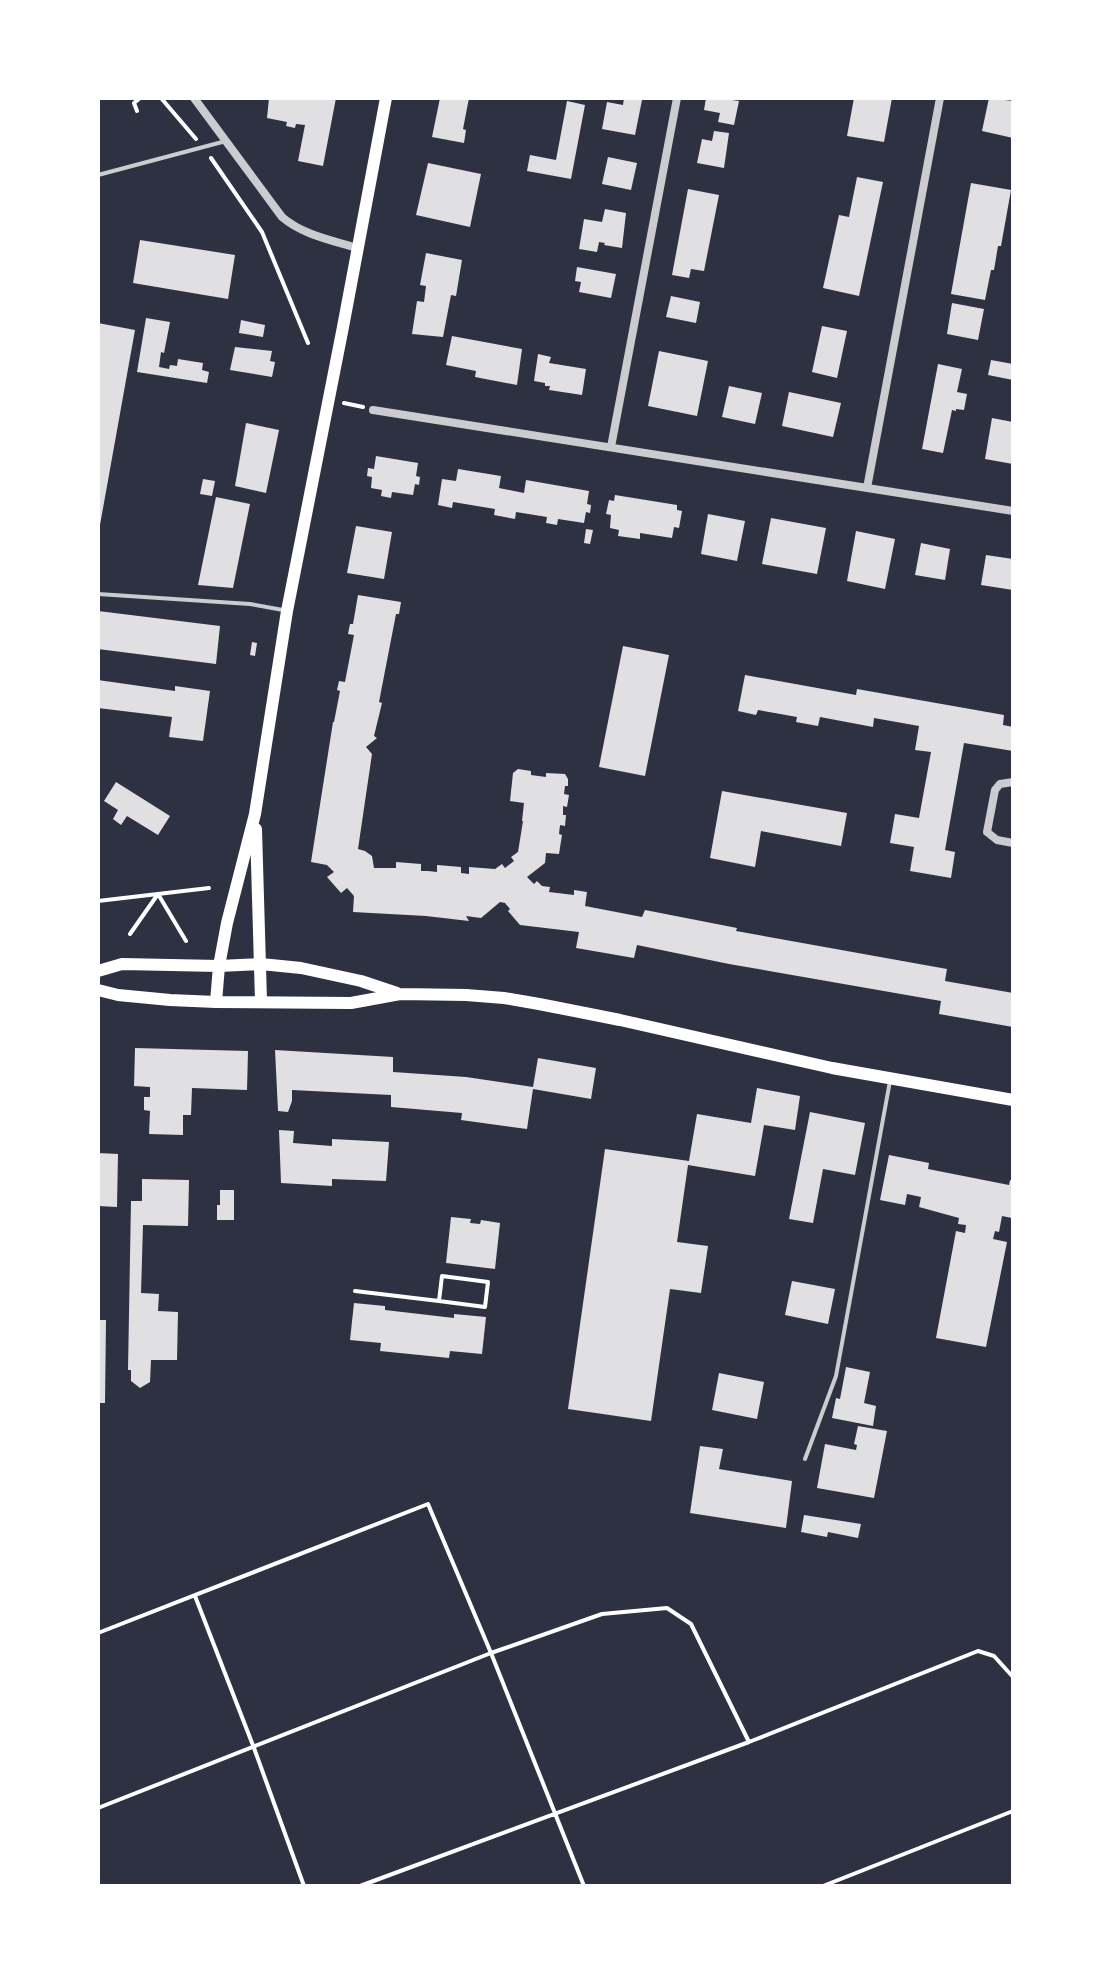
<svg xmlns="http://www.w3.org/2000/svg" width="1111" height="1984" viewBox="0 0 1111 1984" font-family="'Roboto Condensed',sans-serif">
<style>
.building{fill:#e0e0e3}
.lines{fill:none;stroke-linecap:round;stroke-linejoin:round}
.path{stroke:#fff;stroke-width:4}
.service{stroke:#caccd0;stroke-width:4}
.minor{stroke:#caccd0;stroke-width:8}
.secondary{stroke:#fff;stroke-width:12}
</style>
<rect width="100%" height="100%" fill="#2d3142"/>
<!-- building -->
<path class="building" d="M269,98H336L323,166L298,161L305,125L296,124L295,128L286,126L287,122L267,118Z
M440,98H469L463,129L466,130L464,143L432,137Z
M624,98L642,100L635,135L602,129L607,102L623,105Z
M706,98H732V100L739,101L734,125L718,122L720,113L704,110Z
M854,98H892L884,142L847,136Z
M989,98L1013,101V138L982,131Z
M567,101L585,105L571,179L527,171L530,155L556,160Z
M714,131L729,133L724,168L697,163L702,139L712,141Z
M608,157L637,163L631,190L602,184Z
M428,163L481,174L470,227L416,215Z
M857,177L883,182L859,296L823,288L839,215L849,217Z
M971,183L1011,190L1001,246H998L994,270H991L985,300L951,294Z
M688,189L719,195L704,271L691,269L689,278L672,275Z
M605,209L626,213L622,248L604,245L605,243L599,242L597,252L579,249L584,219L602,222Z
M140,240L235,255L228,299L133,283Z
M426,253L462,260L456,296L451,295L443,337L412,334L417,301L424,302L426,286L420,285Z
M577,267L616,274L611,298L579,292L581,282L575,281Z
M671,296L700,302L696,323L666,317Z
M952,303L984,309L978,340L947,334Z
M146,318L170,322L164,353L161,352L159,367L169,369L170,365L177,366L178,359L203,363L202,370L209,372L207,383L137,372Z
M241,320L265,325L263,337L239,333Z
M98,323L135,330L100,525L98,524Z
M822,326L847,331L837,378L812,372Z
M452,336L522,349L517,385L475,377L476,371L446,365Z
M235,347L272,351L270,361L275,362L272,377L230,370Z
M659,351L708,361L697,416L648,406Z
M538,354L551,357L549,363L586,369L582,395L549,390L550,386H545V383L534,381Z
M991,360L1013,364V380L988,375Z
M938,364L962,369L957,392L967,394L964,410L956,409V411L952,410L943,453L922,449Z
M729,386L762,393L755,424L722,417Z
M789,392L841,403L833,437L782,426Z
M992,418L1013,422V464L985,459Z
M246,423L279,430L266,493L235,486Z
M376,456L418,463L416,476L420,477L419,485L415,484L413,495L392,492L391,498L381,496L382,490L371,488L372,477L367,476L368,468L374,469Z
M458,469L501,476L499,488L524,493L526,480L589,491L587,504L591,505L590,513L586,512L584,523L558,519L557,525L546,523L547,517L516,512L515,519L494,515L495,509L453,502L452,508L438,505L442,479L456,481Z
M203,479L215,481L212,496L200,494Z
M615,495L677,505V510L682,511L679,528L674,527L672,538L640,533V539L618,536L619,530L610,528L611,515L606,514L609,500L614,501Z
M216,497L250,504L233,588L198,585Z
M708,514L745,521L737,561L701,554Z
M771,518L826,528L817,574L762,564Z
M356,526L392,532L384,579L347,573Z
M586,529L593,530L590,544L584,543Z
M856,531L895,539L885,589L847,581Z
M921,543L950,549L945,580L915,575Z
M986,555L1013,559V590L981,585Z
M358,595L401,602L399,614H396L379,702L382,703L374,736L377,738L366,747L372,754L358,849L365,851L372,856L374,868H396V862L421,864V871H428L437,872V865L461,867V873L469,874V867L495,869L502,864L505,868L514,861L511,857L518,852L523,821H522L524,803L510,801L513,773L518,769L531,771V775L546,777V773L565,774L568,779V786H565L564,794L569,795L567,807L563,806V815H566L565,826L560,825L559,834L562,835L559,854L546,853L545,863L527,877L534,884L537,881L542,886L550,887L549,892L574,895V890L587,892L585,906L642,917L645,910L737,928L736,931L947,969L945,981L1013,993V1027L939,1014L941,1001L729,964L637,945L634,958L576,948L579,932L520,925L508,911L510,909L505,903L500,902L481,918L466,916L469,921L426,916L353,912L354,896L347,888L341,893L327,877L334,872L327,865L311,862L333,722H334L340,691L337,690L339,681L345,682L354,635L348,634L350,624H353Z
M98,611L220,626L216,664L98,649Z
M252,642L257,643L255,656L250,655Z
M623,646L669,655L645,776L599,767Z
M745,675L856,695L857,689L1004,715L1003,725L1013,727V751L964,743L945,850L955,852L951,878L910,871L914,847L890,843L895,814L919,818L931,752L915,750L919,726L874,718L873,727L820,717L818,726L796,722L797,717L758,710L756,715L738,711Z
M98,680L175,691V686L210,691L203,741L169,737L172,717L98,708Z
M116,782L170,816L158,835L127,816L121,825L113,819L118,810L104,801Z
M722,791L847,813L841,846L761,831L755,867L710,858Z
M135,1048L248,1051L247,1090L192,1088L191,1115H183V1135L149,1134L150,1111L144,1110V1097H150V1087L134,1086Z
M275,1050L393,1057V1072L466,1077L533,1087L538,1058L596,1068L591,1099L533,1089L527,1129L461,1120L462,1113L391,1107V1095L292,1090V1101L288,1112L278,1111Z
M757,1088L800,1096L795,1130L764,1125L755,1176L688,1165L677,1242L708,1246L701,1293L670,1289L651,1421L568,1409L605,1149L689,1161L697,1114L751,1123Z
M810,1112L865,1123L855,1175L823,1169L813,1223L789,1219Z
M279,1130L294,1131L293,1143L332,1146V1139L389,1142L386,1181L332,1179V1186L281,1183Z
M98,1153L118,1154L117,1207L98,1206Z
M889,1155L929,1163L928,1169L1009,1185L1010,1180L1013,1181L1012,1218L1002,1216L999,1232L995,1231L993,1239L1007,1242L986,1347L936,1338L956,1231L965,1233L966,1225L958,1224L959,1218L919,1207L921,1197L907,1194L905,1205L880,1200Z
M142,1179L189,1180L188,1226L143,1225L141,1293L159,1294L158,1311L178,1312L177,1360H151L150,1382L140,1388L131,1381V1370H128L131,1201H142Z
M220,1190H234V1220H217V1205H220Z
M451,1217L471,1219L470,1223L480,1224L481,1220L500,1223L495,1269L446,1263Z
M792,1281L835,1289L828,1324L785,1315Z
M354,1303L385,1306V1310L454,1318V1314L486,1317L482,1354L450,1351L449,1358L380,1351L381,1343L350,1340Z
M98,1320H106L105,1403H98Z
M846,1367L870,1372L864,1403L876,1406L873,1426L832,1418L836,1398L840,1399Z
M719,1373L764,1382L757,1419L712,1410Z
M858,1426L887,1431L874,1498L817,1488L825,1444L856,1450L857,1445L854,1444Z
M700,1446L723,1449L719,1469L792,1481L786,1528L690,1513Z
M804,1515L861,1524L858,1538L828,1532L827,1537L801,1532Z"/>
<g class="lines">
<!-- path -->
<path class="path" d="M161,98L196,139
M137,111L134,103L140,98
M211,158L262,232L308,343
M344,403L363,407
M98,901L209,888
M130,934L158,894L186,941
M442,1276L488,1282L485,1307L439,1301Z
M355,1291L439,1301
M195,1596L254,1748L304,1886
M98,1633L428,1504L491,1653L584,1886
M98,1808L491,1653L602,1614L667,1608L691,1624L749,1742
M360,1886L749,1742L978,1651L994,1656L1013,1677
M823,1886L1013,1811"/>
<!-- service -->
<path class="service" d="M98,175L226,141
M98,594L250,604L283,610
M805,1459L836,1376L890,1081"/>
<!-- minor -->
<path class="minor" d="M194,98L282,217C303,235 331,240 357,248
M373,410L1013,511
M611,447L677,98
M867,488L940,98
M1013,782L1000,784L995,790L987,832L997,840L1013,843"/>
<!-- secondary -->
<path class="secondary" d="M256,829L261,1001
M98,971L122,964L219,966L261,964L301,968L361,981L397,993
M98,990L118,995L170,1000L216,1002L351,1003L400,994L466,995L504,998L539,1004L620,1020L832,1068L1013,1100
M216,1002L219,966L227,923L255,814L287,611L343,327L386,98"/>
</g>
<!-- border -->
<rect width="1111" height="1984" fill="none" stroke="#ffffff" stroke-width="200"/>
</svg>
